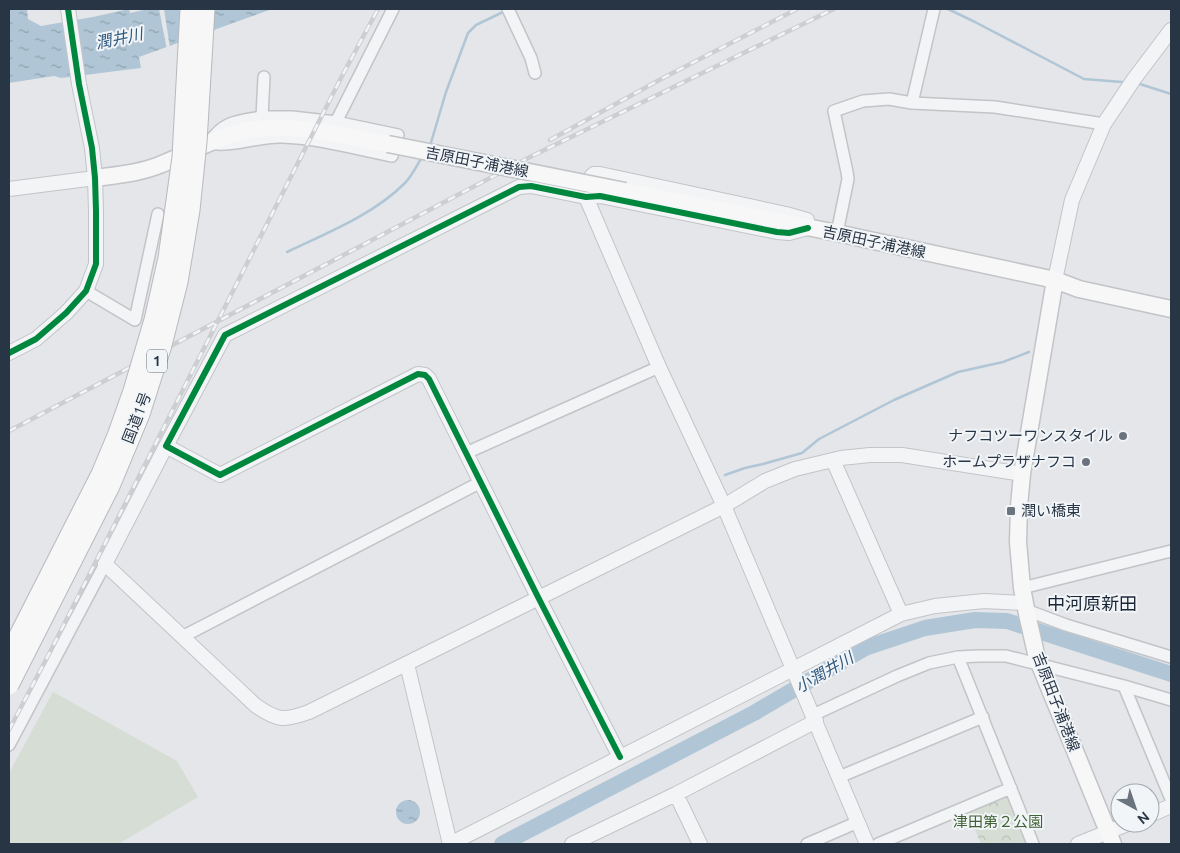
<svg xmlns="http://www.w3.org/2000/svg" width="1180" height="853" viewBox="0 0 1180 853" font-family="Ubuntu,'Noto Sans JP',sans-serif">
<style>
.park{fill:url(#park-crowns)}
.pitch{fill:#d5ddd4}
.water{fill:url(#water-ripples)}
.pier{fill:#e4e6e9}
.lines{fill:none;stroke-linecap:round;stroke-linejoin:round}
.stream{stroke:#b0c6d6;stroke-width:2.5}
.river{stroke:#b0c6d6;stroke-width:16}
.minor-casing{stroke:#c2c4c7;stroke-width:14}
.tertiary-casing{stroke:#c2c4c7;stroke-width:16}
.secondary-casing{stroke:#c2c4c7;stroke-width:19}
.minor{stroke:#f3f4f6;stroke-width:11}
.tertiary{stroke:#f3f4f6;stroke-width:14}
.secondary{stroke:#f7f7f7;stroke-width:16}
.rail-casing{stroke:#ccced1;stroke-width:4.5}
.rail{stroke:#f2f5f8;stroke-width:2.5;stroke-dasharray:8;stroke-linecap:butt}
.secondary-bridge-casing{stroke:#c2c4c7;stroke-width:19;stroke-linecap:butt}
.trunk-bridge-casing{stroke:#b6b9be;stroke-width:21;stroke-linecap:butt}
.secondary-bridge{stroke:#f7f7f7;stroke-width:16}
.trunk-bridge{stroke:#f7f7f7;stroke-width:19}
.cycleway-casing{stroke:#f2f5f8;stroke-width:9}
.cycleway{stroke:#00873e;stroke-width:6}
.poi-dot{fill:#6a737e;stroke:#f2f5f8;stroke-width:2}
.labels{text-anchor:middle;stroke-width:4;stroke-linejoin:round;paint-order:stroke}
.shield{fill:#f2f5f8;stroke:#656f7b;stroke-width:1}
.shield-label{font-size:14px;font-weight:bold;fill:#283545}
.street-label{font-size:15px;fill:#283545;stroke:#f2f5f8}
.poi-label{font-size:15px;fill:#283545;stroke:#f2f5f8;text-anchor:end}
.park-label{font-size:15px;fill:#416234;stroke:#f2f5f8}
.water-label{font-size:16px;font-style:italic;fill:#2f587c;stroke:#f2f5f8}
.quarter-label{font-size:18px;fill:#1a2636;stroke:#f2f5f8}
</style>
<defs>
<pattern id="park-crowns" width="20" height="18" patternUnits="userSpaceOnUse" patternTransform="scale(1.25)"><rect width="20" height="18" fill="#d5ddd4"/><path d="M2 6a3 3 0 1 1 6 0M12 15a3 3 0 1 1 6 0" fill="none" stroke="#b7beb7"/></pattern>
<pattern id="water-ripples" width="26" height="14" patternUnits="userSpaceOnUse" patternTransform="scale(1.25)"><rect width="26" height="14" fill="#b0c6d6"/><path d="M2 4q2-2 4 0t4 0M15 11q2-2 4 0t4 0" fill="none" stroke="#8fa2af"/></pattern>
</defs>
<rect width="100%" height="100%" fill="#e4e6e9"/>
<!-- park -->
<path class="park" d="M1010,793L1031,844H981L967,811Z"/>
<!-- pitch -->
<path class="pitch" d="M53,692L177,761L198,797L118,844H9V773Z"/>
<!-- water -->
<path class="water" d="M9,9H27L28,19L41,26L93,17L129,9L130,13L148,9H272L139,57L141,68L61,78L54,76L9,83Z
M396 812a12 12 0 1 1 24 0a12 12 0 1 1-24 0Z"/>
<!-- pier -->
<path class="pier" d="M159,9H164L170,48L167,50Z"/>
<g class="lines">
<!-- stream -->
<path class="stream" d="M948,9L975,22L1084,79L1122,82
M1140,84L1171,94
M430,146L446,92L468,33L476,25L501,13
M287,252C327,233 373,215 405,183C412,176 417,165 422,157
M725,475L745,468L763,464L802,453L819,439L894,400L958,372L1003,362L1029,352"/>
<!-- river -->
<path class="river" d="M502,844L754,713L865,648L925,628L975,620L1007,621L1171,674"/>
<defs>
<path id="minor" d="M508,9L531,58L535,73
M912,103L934,9
M262,117H292L336,122L398,135L392,156C356,149 318,138 282,137C258,136 231,148 209,143C223,121 238,121 262,117Z
M262,117L264,77
M336,122L393,9
M837,233L848,179L847,172L834,111L863,101L889,99L912,103L995,107L1104,124
M86,291L135,320L158,214
M466,453L659,367
M1022,588L1171,551
M1026,610L1066,625L1171,657
M182,637L481,482
M958,657L1033,844
M1124,686L1171,799
M813,715L897,676L929,663L958,657L979,656H1006L1124,686L1171,700
M9,745L105,564
M839,777L983,717
M807,844L858,822
M878,844L1011,788"/>
<path id="tertiary" d="M9,189L95,178
M807,220L786,214L600,174H594C587,179 587,189 586,197L659,367L724,506L867,844
M1055,280L1072,200L1104,124L1134,79L1171,30
M9,353L36,339L66,313L86,291L96,264V211L95,178L92,148L79,84L68,9
M166,446L105,564L255,705C277,721 284,721 309,712L724,506L765,481L795,469L841,458L870,455H902L1022,474
M833,460L901,614
M407,664L450,844
M620,757L538,597L429,379L425,375L418,374L220,475L166,446L225,335L519,187L531,186L586,197L600,196L777,232L789,233L808,228
M676,794L700,844
M1150,815L1171,806
M450,844L901,614L935,606L984,601L1025,603
M572,844L676,794L816,721
M1078,844L1130,823"/>
<path id="secondary" d="M95,178C117,175 141,173 162,164C192,152 219,135 251,130C292,122 347,137 388,144
M625,191L837,233L1055,280L1079,289L1171,309
M1055,280L1022,474L1019,506L1018,542L1022,588L1027,614L1037,658L1113,844"/>
</defs>
<!-- minor casing -->
<use href="#minor" class="minor-casing"/>
<!-- tertiary casing -->
<use href="#tertiary" class="tertiary-casing"/>
<!-- secondary casing -->
<use href="#secondary" class="secondary-casing"/>
<!-- minor -->
<use href="#minor" class="minor"/>
<!-- tertiary -->
<use href="#tertiary" class="tertiary"/>
<!-- secondary -->
<use href="#secondary" class="secondary"/>
<defs>
<path id="rail" d="M550,140L663,78L797,9
M9,431L530,157L834,9
M9,730L50,652L342,76L378,9"/>
</defs>
<!-- rail casing -->
<use href="#rail" class="rail-casing"/>
<!-- rail -->
<use href="#rail" class="rail"/>
<defs>
<path id="secondary-bridge" d="M388,144L625,191"/>
<path id="trunk-bridge" d="M9,655L101,474L117,436L133,391L154,320L168,258L182,157L190,9
M9,685L110,486L140,414L162,345L178,282L190,210L197,142L205,9"/>
</defs>
<!-- secondary-bridge casing -->
<use href="#secondary-bridge" class="secondary-bridge-casing"/>
<!-- trunk-bridge casing -->
<use href="#trunk-bridge" class="trunk-bridge-casing"/>
<!-- secondary-bridge -->
<use href="#secondary-bridge" class="secondary-bridge"/>
<!-- trunk-bridge -->
<use href="#trunk-bridge" class="trunk-bridge"/>
<defs>
<path id="cycleway" d="M9,353L36,339L66,313L86,291L96,264V211L95,178L92,148L79,84L68,9
M620,757L538,597L429,379L425,375L418,374L220,475L166,446L225,335L519,187L531,186L586,197L600,196L777,232L789,233L808,228"/>
</defs>
<!-- cycleway casing -->
<use href="#cycleway" class="cycleway-casing"/>
<!-- cycleway -->
<use href="#cycleway" class="cycleway"/>
</g>
<!-- markers -->
<g class="poi-dot">
<circle cx="1123" cy="436" r="5"/>
<circle cx="1086" cy="462" r="5"/>
<rect x="1006" y="506" width="10" height="10" rx="2.5"/>
</g>
<g class="labels">
<!-- shield labels -->
<rect class="shield" x="147" y="349.5" width="20" height="23" rx="4"/>
<g class="shield-label">
<text x="157" y="366">1</text>
</g>
<!-- street labels -->
<g class="street-label">
<text transform="translate(477 162) rotate(11)" y="5">吉原田子浦港線</text>
<text transform="translate(874 242) rotate(12)" y="5">吉原田子浦港線</text>
<text transform="translate(137 418) rotate(-69)" y="5">国道1号</text>
<text transform="translate(1056 702) rotate(69)" y="5">吉原田子浦港線</text>
</g>
<!-- poi labels -->
<g class="poi-label">
<text x="1113" y="441">ナフコツーワンスタイル</text>
<text x="1076" y="467">ホームプラザナフコ</text>
<text x="1021" y="516" text-anchor="start">潤い橋東</text>
</g>
<!-- park labels -->
<g class="park-label">
<text x="998" y="827">津田第２公園</text>
</g>
<!-- water labels -->
<g class="water-label">
<text transform="translate(119 38) rotate(-12)" y="6">潤井川</text>
<text transform="translate(824 672) rotate(-30)" y="6">小潤井川</text>
</g>
<!-- quarter labels -->
<g class="quarter-label">
<text x="1092" y="610">中河原新田</text>
</g>
</g>
<!-- border -->
<rect width="1180" height="853" fill="none" stroke="#283545" stroke-width="20"/>
<!-- north arrow -->
<g transform="translate(1135 808) rotate(140)"><circle r="24" fill="#f2f5f8" stroke="#a1a8b0"/>
<path d="M0-4L9 19L0 12L-9 19Z" fill="#6a737e"/>
<text y="-8" font-size="14" font-weight="bold" text-anchor="middle" fill="#283545">N</text>
</g>
</svg>
